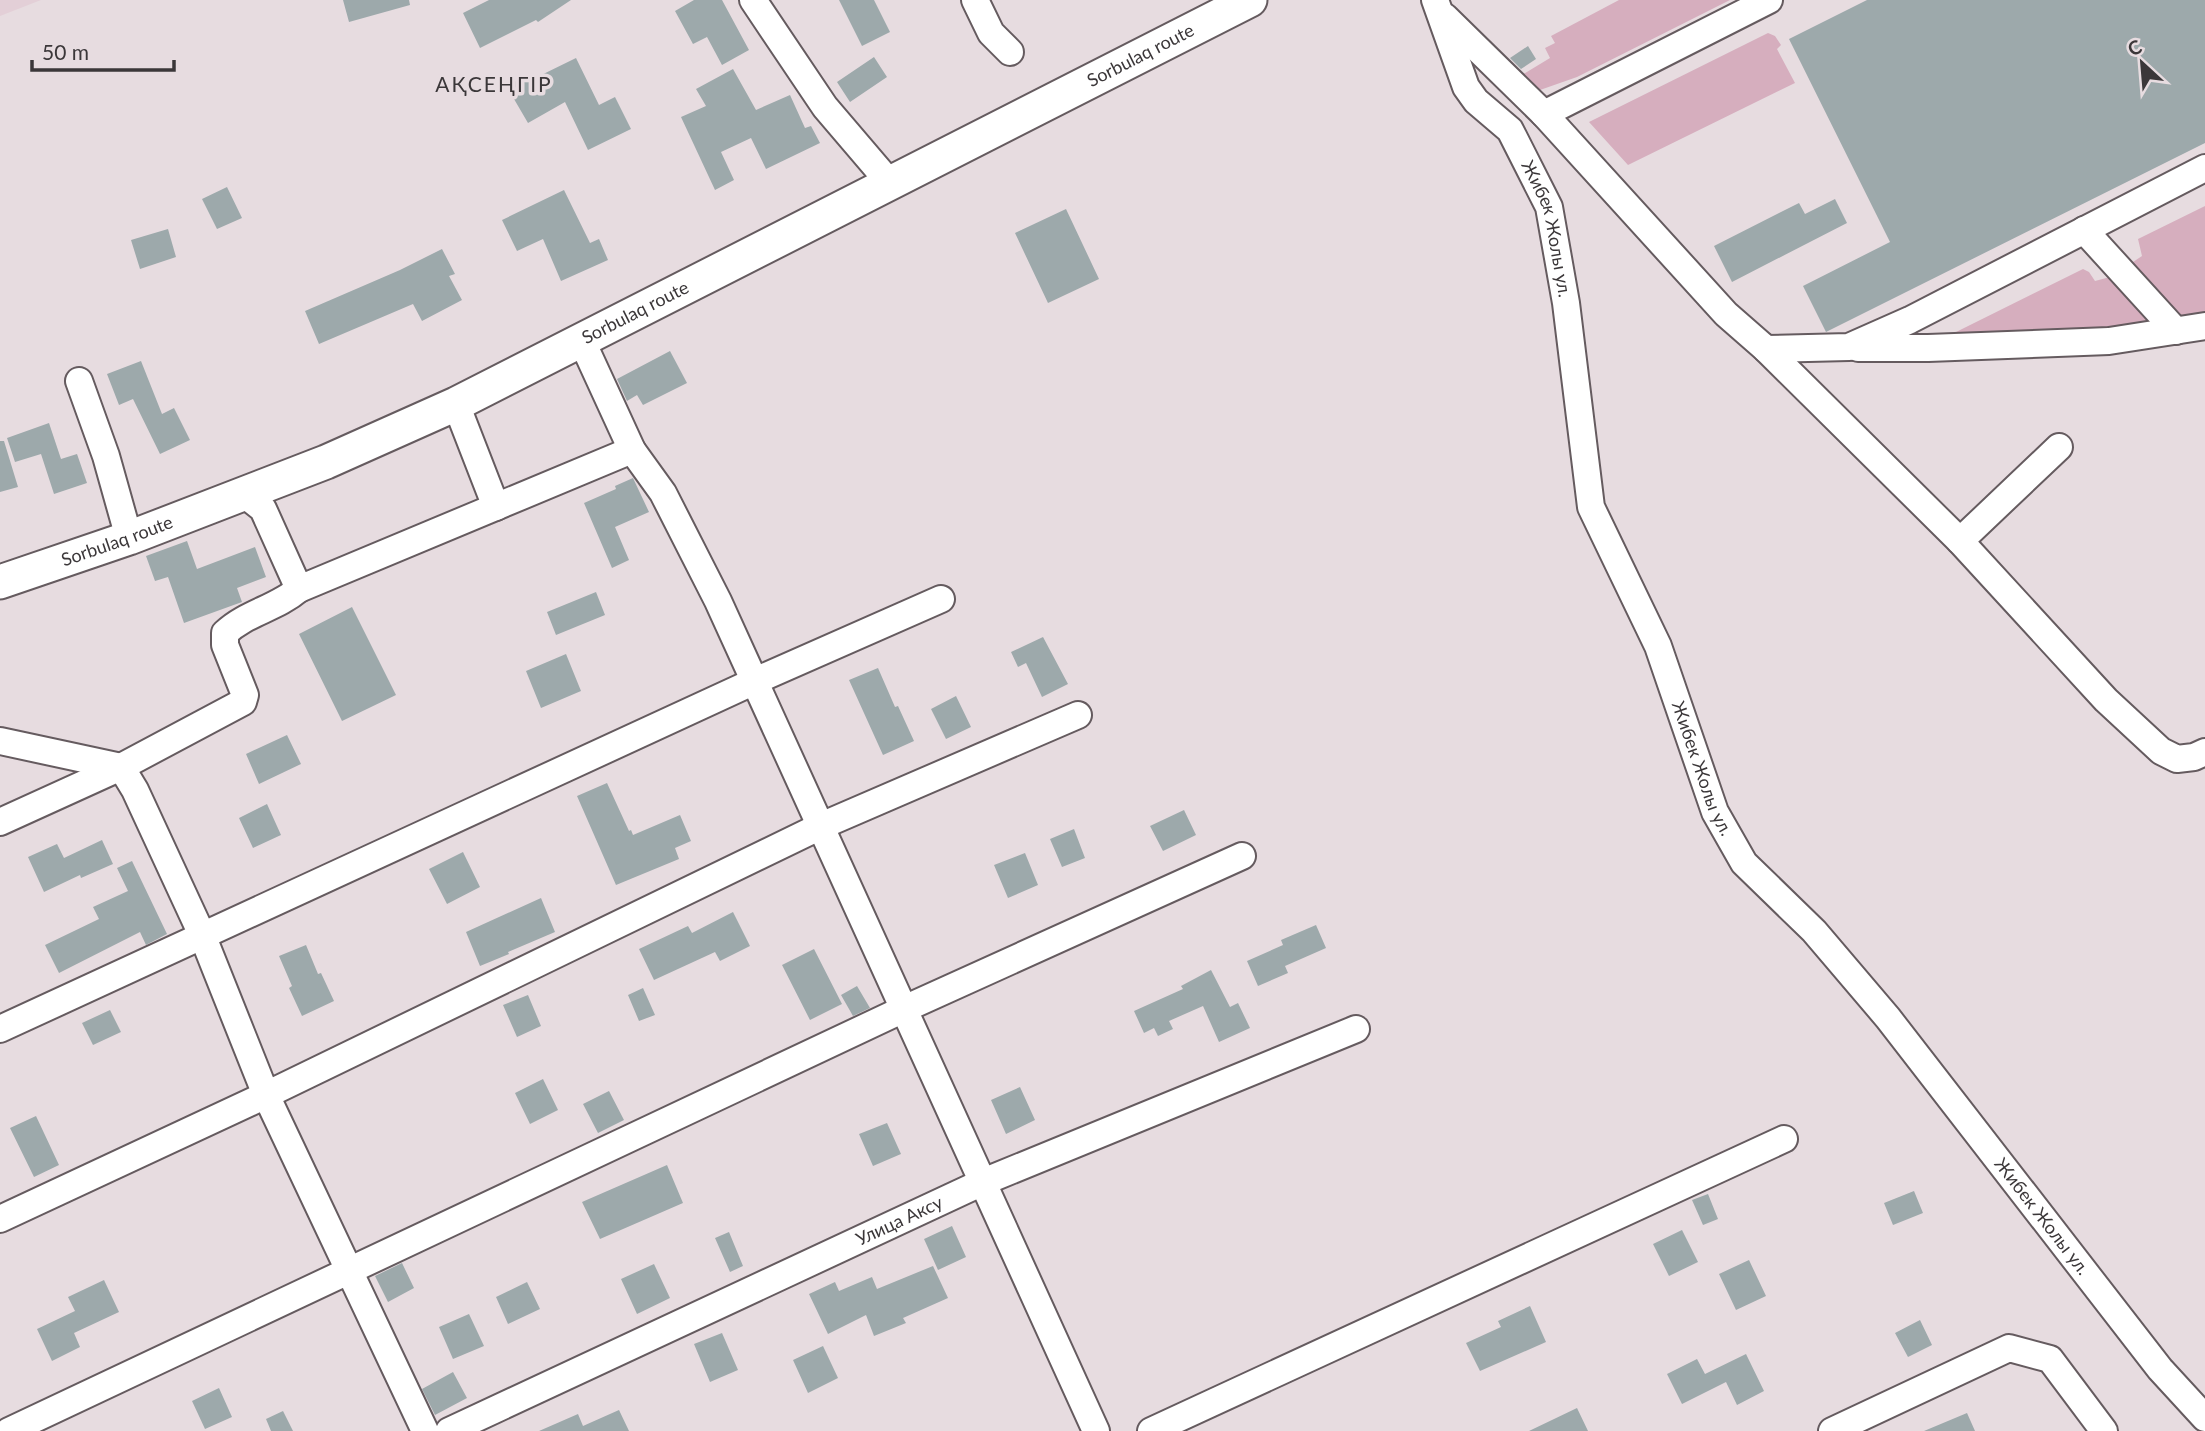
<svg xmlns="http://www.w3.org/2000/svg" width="2205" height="1431" viewBox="0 0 2205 1431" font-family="Lato,sans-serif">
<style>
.built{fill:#e3cfd7}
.green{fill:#d6aebe}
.building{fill:#9da9ab}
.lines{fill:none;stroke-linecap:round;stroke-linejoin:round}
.minor-casing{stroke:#655b5f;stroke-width:30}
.major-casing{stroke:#655b5f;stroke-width:37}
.minor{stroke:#fff;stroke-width:26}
.major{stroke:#fff;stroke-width:33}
.labels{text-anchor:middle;stroke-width:7;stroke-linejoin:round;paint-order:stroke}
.street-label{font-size:18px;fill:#3b3739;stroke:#e7dce0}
.quarter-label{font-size:21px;letter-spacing:2px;fill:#3b3739;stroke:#e7dce0}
</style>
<rect width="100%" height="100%" fill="#e7dce0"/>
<!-- built -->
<path class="built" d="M0,0H41L0,16Z"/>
<!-- green -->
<path class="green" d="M1619,0H1730L1577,77L1540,90L1522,75L1550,58L1545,48L1555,43L1551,36Z
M1768,33L1775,36L1781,45L1777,49L1795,83L1628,165L1589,122Z
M2205,206V320L2182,324L2130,264L2142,256L2138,239Z
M2083,269L2089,272L2095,281L2110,277L2151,317L2150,327L1950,335Z"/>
<!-- building -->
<path class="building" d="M343,0H409L410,5L349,22Z
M489,0H571L538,22L536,20L480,48L463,13Z
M694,0H722L749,50L722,65L707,37L693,44L675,11Z
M839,0H874L890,32L862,46Z
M1867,0H2205V143L1826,332L1803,286L1890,242L1789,39Z
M1528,46L1536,59L1521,69L1510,58Z
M874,57L887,77L850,102L837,82Z
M576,58L599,105L615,97L631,129L588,150L565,102L528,123L507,87L524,76L527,82Z
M733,69L756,110L790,95L805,128L811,126L820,143L766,169L751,138L721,152L734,180L715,190L681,117L706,106L696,89Z
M227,187L242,218L217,229L202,199Z
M564,190L590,243L599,239L608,260L561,281L543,239L517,251L502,220Z
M1835,199L1847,223L1732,282L1714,246L1799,203L1805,214Z
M1066,209L1099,279L1048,303L1015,233Z
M168,229L176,257L140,269L131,240Z
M442,249L455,274L449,276L462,300L422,321L413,304L319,344L305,311L400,270Z
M670,351L687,383L643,405L637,395L627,401L617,379Z
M141,361L162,414L174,408L190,440L160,454L133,399L119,405L107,374Z
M49,423L61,459L77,454L87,483L54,494L41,454L15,462L7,438Z
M0,441H4L18,487L0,492Z
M633,478L649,512L615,527L629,560L612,568L584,503L616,489L615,486Z
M187,541L197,569L255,547L266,577L237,588L242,602L184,623L168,577L155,581L146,556Z
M596,592L605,615L556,635L547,612Z
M352,607L396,695L342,721L299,634Z
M1043,637L1068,684L1042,697L1026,663L1018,667L1011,652Z
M566,654L581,691L541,708L526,671Z
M878,668L895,707L898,706L914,741L883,755L849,680Z
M956,696L971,727L946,739L931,709Z
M287,735L301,764L259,784L246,754Z
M607,783L629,831L631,830L633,835L680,815L691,841L675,848L679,859L616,885L577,796Z
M267,804L281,835L253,848L239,818Z
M1184,810L1196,835L1163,851L1150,826Z
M1074,829L1085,858L1062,867L1050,839Z
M102,840L113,864L81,878L80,875L44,892L28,857L57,844L64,858Z
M463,852L480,887L447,904L429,869Z
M1025,853L1038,885L1008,898L994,865Z
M132,861L167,934L146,945L140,932L59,973L45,945L99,919L93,907L128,891L117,868Z
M541,898L555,932L508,952L509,954L480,966L466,932Z
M733,912L750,946L720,961L715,952L654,980L639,949L688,926L692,933Z
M1316,925L1326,948L1285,966L1288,973L1258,986L1247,961L1283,945L1281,940Z
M306,945L318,974L321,973L334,1001L302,1016L289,988L292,986L279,956Z
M814,949L842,1004L810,1020L782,965Z
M1211,970L1230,1007L1238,1003L1250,1028L1219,1042L1203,1006L1169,1021L1173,1029L1158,1036L1154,1028L1144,1033L1134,1011L1183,989L1181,986Z
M857,986L870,1008L853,1016L841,995Z
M643,988L655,1015L639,1021L628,995Z
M528,995L541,1026L517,1037L503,1005Z
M110,1010L121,1032L93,1045L82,1023Z
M543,1079L558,1110L530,1124L515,1093Z
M1020,1087L1035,1120L1006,1134L991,1100Z
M609,1091L624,1120L598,1133L583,1104Z
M36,1116L59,1165L34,1177L10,1128Z
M887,1123L901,1154L873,1166L859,1134Z
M667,1165L683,1203L600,1239L582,1202Z
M1914,1191L1923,1213L1893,1225L1884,1203Z
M1708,1194L1718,1219L1703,1225L1692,1200Z
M952,1226L966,1257L938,1270L924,1239Z
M1682,1230L1698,1262L1669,1276L1653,1244Z
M729,1232L743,1266L730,1272L715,1238Z
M1749,1260L1766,1296L1736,1310L1719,1274Z
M402,1263L414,1288L388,1302L375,1276Z
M654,1264L670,1298L637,1314L621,1279Z
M933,1266L948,1298L903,1318L906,1323L874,1336L866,1315L828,1334L809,1294L835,1282L839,1291L872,1277L877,1289Z
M104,1280L119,1312L74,1333L80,1347L52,1361L37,1329L75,1311L68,1297Z
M527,1282L540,1309L508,1324L496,1297Z
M1530,1306L1546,1342L1480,1371L1466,1343L1501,1327L1498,1321Z
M469,1314L484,1346L453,1359L439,1327Z
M1920,1320L1932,1345L1908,1357L1895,1333Z
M722,1333L738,1370L710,1382L694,1344Z
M823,1346L838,1378L808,1393L793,1360Z
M1746,1354L1764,1391L1737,1405L1726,1382L1682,1404L1667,1374L1697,1359L1705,1374Z
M453,1372L467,1398L435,1415L422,1389Z
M219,1388L232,1417L205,1429L192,1401Z
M1577,1408L1588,1431H1529Z
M619,1410L629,1431H539L578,1414L583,1426Z
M283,1411L293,1431H271L266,1419Z
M1967,1413L1975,1431H1924Z"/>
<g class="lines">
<defs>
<g id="minor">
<path d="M753,0L825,107L889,182"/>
<path d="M975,0L991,33L1010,52"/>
<path id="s1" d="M1435,0L1466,87L1476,101L1510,130L1549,207L1566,303L1591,507L1658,646L1715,812L1744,863L1814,931L1888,1018L2160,1369L2205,1418"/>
<path d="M1769,0L1544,114L1726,314L1766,349L1849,347L1910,320L2205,168"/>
<path d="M1445,17L1544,114"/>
<path d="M2084,230L2176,331"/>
<path d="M581,339L632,450L663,493L718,601L1096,1431"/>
<path d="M1858,348H1928L2109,341L2205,326"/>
<path d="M1766,349L1960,541L2059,447"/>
<path d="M79,381L106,456L129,538"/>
<path d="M456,404L496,507"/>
<path d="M244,494L263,509L299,589L632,450"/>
<path d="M1960,541L2106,700L2161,751L2177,759L2194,757L2205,752"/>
<path d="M0,741L121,767L135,790L203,937L266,1095L425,1431"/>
<path d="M0,822L121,767L243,702L245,695L225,645V633C246,613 277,608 299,589"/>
<path d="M0,1029L755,681L941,599"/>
<path d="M0,1219L266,1095L821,826L1078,715"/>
<path d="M9,1431L904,1009L1242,856"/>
<path id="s2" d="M449,1431L983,1182L1356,1029"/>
<path d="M1151,1431L1784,1139"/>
<path d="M1832,1431L2009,1348L2050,1359L2104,1431"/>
</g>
<g id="major">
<path id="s3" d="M0,582L129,538L326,462L456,404L1250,0"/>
</g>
</defs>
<!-- minor casing -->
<use href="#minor" class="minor-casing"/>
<!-- major casing -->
<use href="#major" class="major-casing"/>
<!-- minor -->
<use href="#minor" class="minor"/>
<!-- major -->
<use href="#major" class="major"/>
</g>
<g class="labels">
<!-- street labels -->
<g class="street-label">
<text dy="6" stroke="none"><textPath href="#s3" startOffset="1258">Sorbulaq route</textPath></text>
<text dy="6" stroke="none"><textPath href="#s1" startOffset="261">Жибек Жолы ул.</textPath></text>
<text dy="6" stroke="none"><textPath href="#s3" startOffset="691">Sorbulaq route</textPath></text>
<text dy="6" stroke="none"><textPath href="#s3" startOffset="124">Sorbulaq route</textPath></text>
<text dy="6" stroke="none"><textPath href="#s1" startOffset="828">Жибек Жолы ул.</textPath></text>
<text dy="6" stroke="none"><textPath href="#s1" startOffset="1395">Жибек Жолы ул.</textPath></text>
<text dy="6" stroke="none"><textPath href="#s2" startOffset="497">Улица Аксу</textPath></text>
</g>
<!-- quarter labels -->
<g class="quarter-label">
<text x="494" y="92">АҚСЕҢГІР</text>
</g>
</g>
<!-- north arrow -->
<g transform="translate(2142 63) rotate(334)" stroke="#e7dce0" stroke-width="5" paint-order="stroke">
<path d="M0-5L12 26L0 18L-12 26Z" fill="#3b3739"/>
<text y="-10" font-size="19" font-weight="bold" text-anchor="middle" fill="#3b3739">С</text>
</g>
<!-- scale -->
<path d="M32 60v10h142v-10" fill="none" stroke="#3b3739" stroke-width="3.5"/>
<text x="42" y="60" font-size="21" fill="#3b3739" stroke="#e7dce0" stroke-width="5" paint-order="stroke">50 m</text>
</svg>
